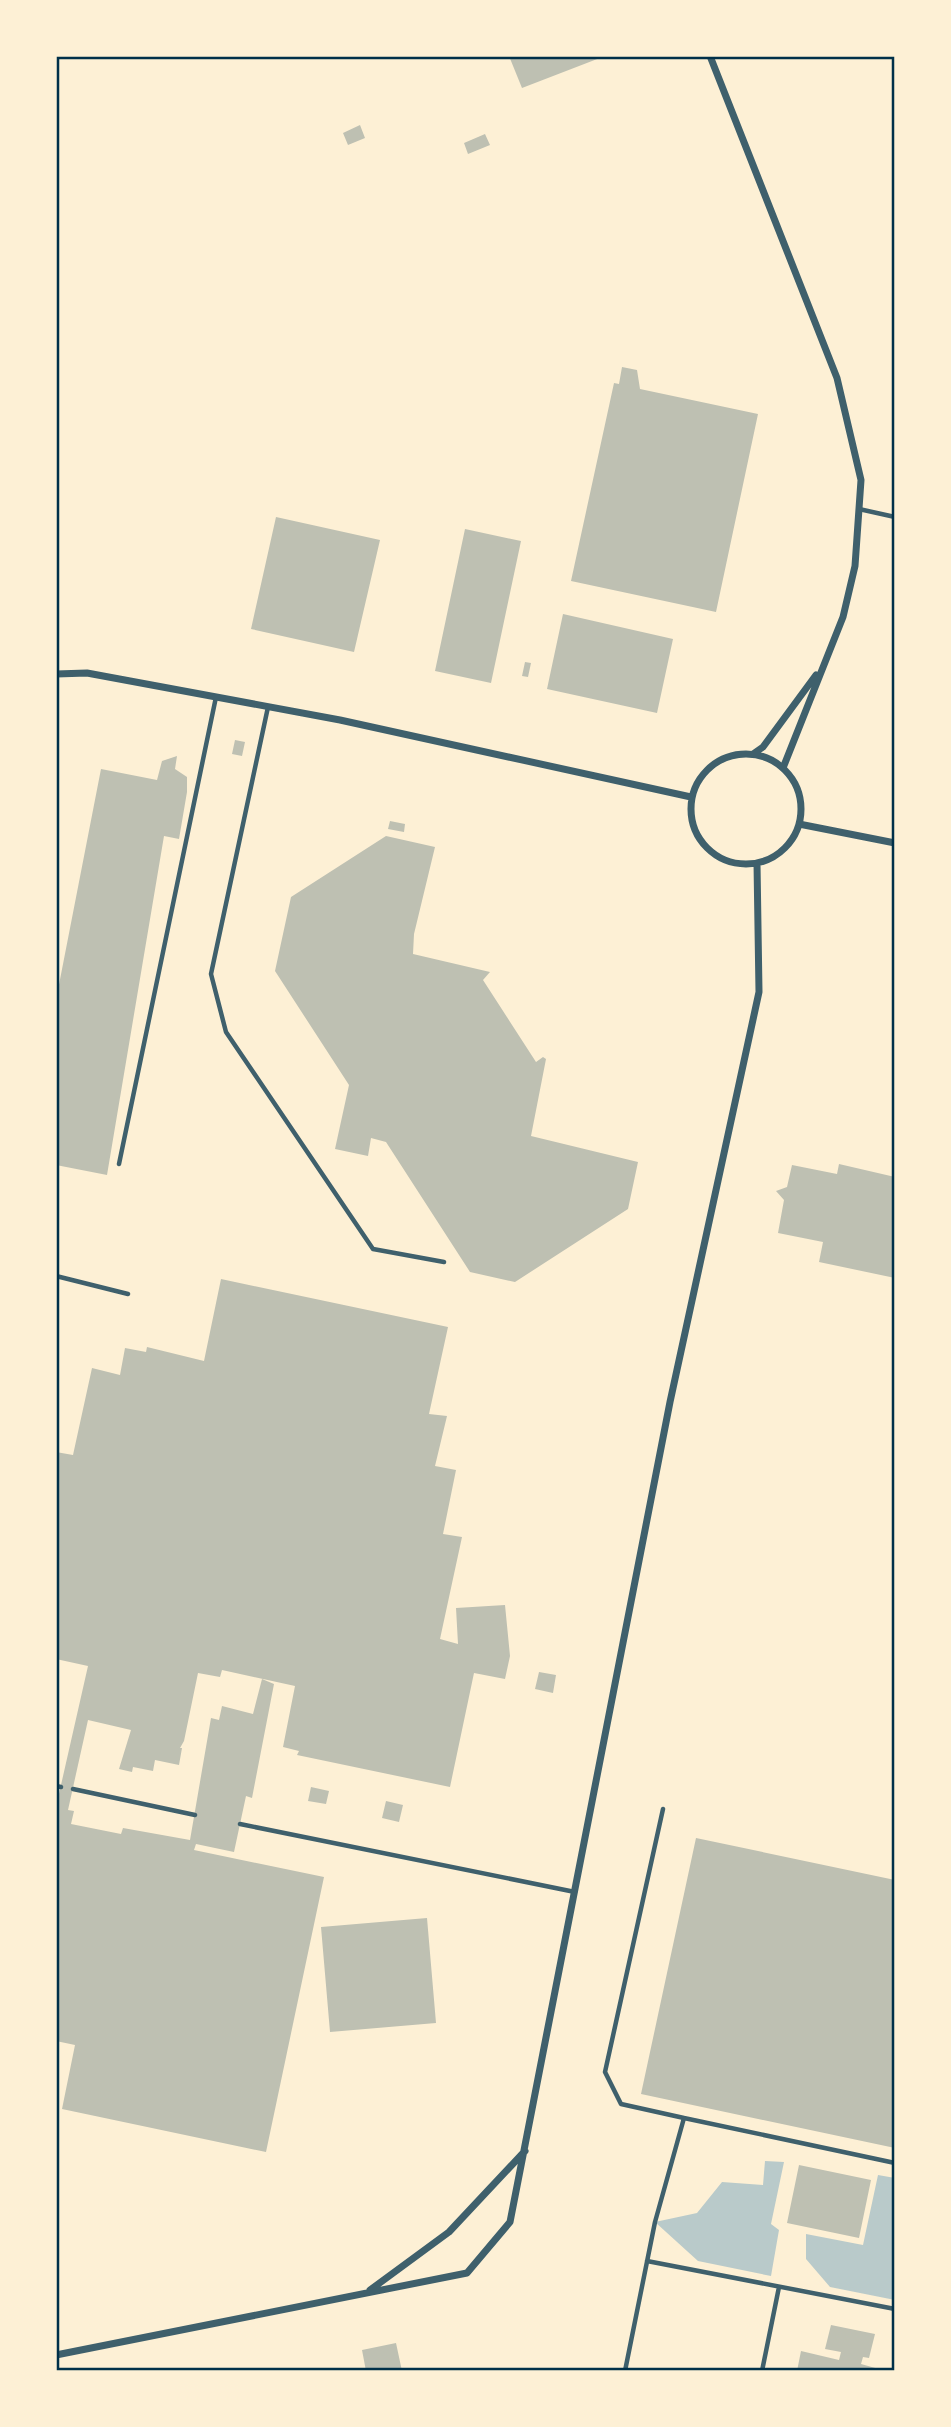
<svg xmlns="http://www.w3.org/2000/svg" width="951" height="2427" viewBox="0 0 951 2427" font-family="'Exo 2',sans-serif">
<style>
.green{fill:#b9caca}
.building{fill:#bec0b2}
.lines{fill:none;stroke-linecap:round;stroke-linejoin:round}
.service{stroke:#3f606c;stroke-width:4.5}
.minor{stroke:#3f606c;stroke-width:7}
.neatline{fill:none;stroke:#003049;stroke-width:2.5}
</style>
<rect width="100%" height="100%" fill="#fdf0d5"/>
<!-- green -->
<path class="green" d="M765,2161L784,2162L771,2224L779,2230L771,2276L698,2261L655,2222L697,2213L722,2182L763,2185Z
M878,2175L895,2178V2300L830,2287L806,2259V2234L863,2245Z"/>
<!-- building -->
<path class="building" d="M509,56H605L522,88Z
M360,125L365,138L348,145L343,133Z
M485,134L490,145L468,154L464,143Z
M622,367L637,370L640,389L758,414L716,612L571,581L614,383L619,384Z
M276,517L380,540L354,652L251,629Z
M465,529L521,541L491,683L435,671Z
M563,614L673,639L657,713L547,689Z
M525,662L531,663L528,677L522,676Z
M235,740L245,742L242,756L232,754Z
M177,756L175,769L187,777V792L179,839L164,836L107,1175L56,1165V1000L101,769L157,780L162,761Z
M390,821L405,824L404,832L388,829Z
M386,836L435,847L414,934L413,954L490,972L483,980L536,1062L543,1057L546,1059L531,1136L638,1162L628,1209L515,1282L470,1272L386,1142L371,1138L368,1156L335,1149L349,1085L275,971L291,897Z
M839,1164L895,1177V1278L819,1262L823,1242L778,1233L784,1200L776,1191L787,1187L792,1165L837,1174Z
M221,1279L448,1327L429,1414L447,1416L435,1466L456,1470L443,1534L462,1537L440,1639L458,1644L456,1608L505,1605L510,1656L505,1679L474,1673L450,1787L297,1755L299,1751L283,1747L295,1686L222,1670L220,1677L198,1673L184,1741L180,1748H182L179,1765L155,1760L153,1771L133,1767L132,1772L119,1769L131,1730L88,1720L68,1810L74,1811L71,1824L121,1834L123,1828L190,1840L211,1718L219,1720L222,1706L253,1714L262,1679L274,1684L252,1798L246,1796L234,1852L196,1844L194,1850L324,1877L266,2152L62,2109L75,2045L56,2041V1807L88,1666L56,1659V1452L73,1455L92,1368L120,1375L125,1348L146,1352L147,1347L204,1361Z
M539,1672L556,1675L553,1693L535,1689Z
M311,1787L329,1791L326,1804L308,1801Z
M386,1801L403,1805L399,1822L382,1818Z
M696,1838L895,1880V2148L641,2094Z
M427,1918L436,2023L330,2032L321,1927Z
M799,2165L871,2180L859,2238L787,2223Z
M831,2325L875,2334L869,2358L863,2357L861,2364L886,2371H797L801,2351L839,2360L841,2352L825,2349Z
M396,2343L402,2371H366L362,2350Z"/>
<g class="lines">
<!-- service -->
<path class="service" d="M859,509L895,517
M268,707L211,974L226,1032L373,1249L444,1262
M119,1164L216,697
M56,1276L128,1294
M56,1786L61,1787
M73,1789L195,1815
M663,1809L605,2072L621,2104L684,2118
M240,1824L575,1892
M647,2261L895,2309
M625,2371L655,2222L684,2118L895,2163
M762,2371L779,2287"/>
<!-- minor -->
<path class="minor" d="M710,56L837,378L861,480L855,566L843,617L783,768
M56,674L87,673L340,720L691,797
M691 809a55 55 0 1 1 110 0a55 55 0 1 1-110 0Z
M753,754L763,747L816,675
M799,824L895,843
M370,2290L449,2232L525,2151
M56,2355L467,2273L510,2222L670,1402L759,992L757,863"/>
</g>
<!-- border -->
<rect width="951" height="2427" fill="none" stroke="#fdf0d5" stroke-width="116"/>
<rect x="58" y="58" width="835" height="2311" class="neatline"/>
</svg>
